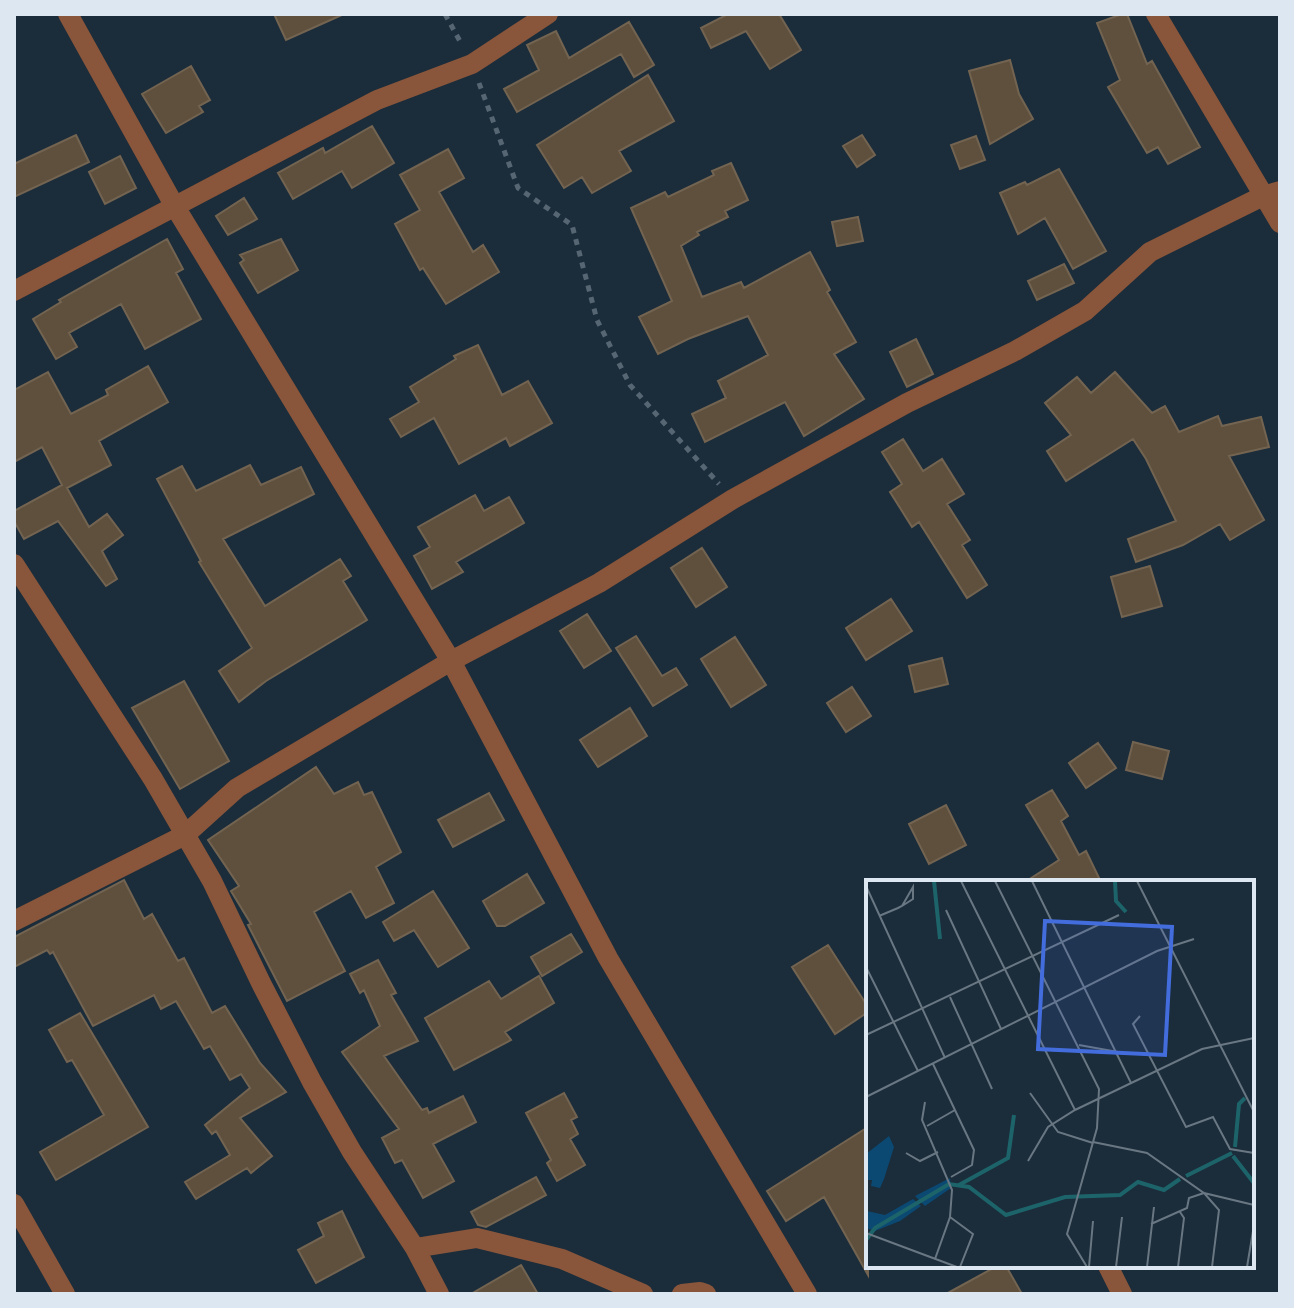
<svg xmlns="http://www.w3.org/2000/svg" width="1294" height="1308" viewBox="0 0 1294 1308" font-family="Lora,serif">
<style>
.building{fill:#5e503d;stroke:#736451;stroke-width:2}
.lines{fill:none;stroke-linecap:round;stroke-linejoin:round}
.path{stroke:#576673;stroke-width:5;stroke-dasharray:6 6;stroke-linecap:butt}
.street{stroke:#89563b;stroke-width:20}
.inset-river{fill:none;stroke:#1d646a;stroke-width:4}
.inset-road{fill:none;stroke:#697783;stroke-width:2}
.view{fill:#436ddd;fill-opacity:0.15;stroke:#436ddd;stroke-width:4}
.inset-edge{fill:none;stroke:#dde7f1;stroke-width:4}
</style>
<rect width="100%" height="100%" fill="#1b2c3a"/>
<!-- building -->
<path class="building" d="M274,14H344L286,40Z
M728,14H779L801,50L770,69L746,31L711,48L701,28Z
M1122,14H1127L1147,64L1152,61L1200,147L1168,164L1158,147L1147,153L1108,87L1120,80L1097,23Z
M629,22L654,65L634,77L621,54L517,112L504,89L539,70L527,45L556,31L569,58Z
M1010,60L1019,94L1033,119L990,144L969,71Z
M191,66L210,100L199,106L203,112L166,133L142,94Z
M648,75L674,121L619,151L631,171L592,193L582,177L564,188L537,145Z
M372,126L394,163L352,188L342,171L293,199L278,173L323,148L325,153Z
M76,135L89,162L14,197V164Z
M862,135L875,155L857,167L843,146Z
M976,136L985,160L960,169L951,145Z
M448,149L464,178L439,192L473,252L483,245L499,272L446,304L423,268L420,270L395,224L420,210L400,175Z
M120,156L136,188L105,204L89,172Z
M731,163L748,200L725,211L728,217L697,232L699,235L681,246L702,297L741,282L744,288L810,252L830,290L827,292L856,342L834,354L864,399L804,436L785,402L705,442L692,414L726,398L718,381L768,355L748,316L688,339L658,354L639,317L672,301L631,208L665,192L668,197L714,175L712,171Z
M1059,169L1106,251L1073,269L1045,218L1018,234L1000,193L1025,182L1027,185Z
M244,198L257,219L228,235L216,216Z
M858,217L863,241L837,246L832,222Z
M167,239L183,269L176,273L201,319L145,349L121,304L69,333L77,347L56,359L33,319L61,302L59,300Z
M281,239L298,270L258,293L240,263L244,260L240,255Z
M1064,264L1074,283L1037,300L1028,281Z
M916,339L933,374L907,387L890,352Z
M478,345L502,395L528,381L552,423L510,446L506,438L459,464L434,418L401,437L390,419L419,402L410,387L456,359L454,356Z
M148,366L168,402L99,441L111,465L67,488L89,527L107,514L123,535L102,551L117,579L106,586L58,521L24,539L14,521V511L62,485L42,447L14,462V390L48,372L71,414L108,395L106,390Z
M1115,372L1152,413L1165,406L1179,432L1218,416L1222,426L1261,417L1269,447L1229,456L1264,520L1230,540L1220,524L1183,545L1136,562L1128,539L1176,521L1146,459L1133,439L1066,481L1047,451L1071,435L1045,403L1077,377L1091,393Z
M903,439L923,471L942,459L964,494L947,504L970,540L962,545L987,585L967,598L919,522L912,527L890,492L902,484L882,452Z
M250,465L261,485L301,467L314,494L223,539L265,606L340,559L351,576L343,581L367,620L266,681L239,702L219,671L252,648L199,562L201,561L157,479L182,466L196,491Z
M475,495L484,511L509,497L524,523L456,562L463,572L432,589L414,556L430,547L418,527Z
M702,548L727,587L696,607L671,568Z
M1150,566L1162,606L1122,617L1111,577Z
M891,599L912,631L866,660L846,628Z
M587,614L611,651L584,668L560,631Z
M636,636L662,676L676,668L687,685L653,706L616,648Z
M735,637L766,685L731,707L701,659Z
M942,658L948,684L915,692L909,666Z
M184,681L229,761L180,789L132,708Z
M852,687L871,716L846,732L827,703Z
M630,708L647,736L598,767L580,740Z
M1133,742L1169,751L1162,779L1126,770Z
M1098,743L1116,768L1086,788L1069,763Z
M316,767L334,794L358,782L364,795L372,792L401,852L376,867L394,903L366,918L351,891L314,912L345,971L287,1001L248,925L251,924L231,891L239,886L208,840Z
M1052,790L1068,816L1061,821L1079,855L1086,851L1101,882H1025L1059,860L1026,805Z
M489,793L504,820L453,847L438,820Z
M946,805L966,845L929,864L909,824Z
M527,874L544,903L505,926H497L483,901Z
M124,880L144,919L152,914L178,961L184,958L212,1013L225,1006L260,1063L286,1092L240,1118L272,1156L251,1173L247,1168L196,1199L185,1182L230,1155L216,1131L212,1134L205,1125L250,1088L241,1074L230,1080L210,1046L204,1049L176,1001L161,1009L154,995L93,1026L53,952L50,954L47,950L14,967V937Z
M433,891L469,948L438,967L414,930L394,941L383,922Z
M571,934L582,952L542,976L531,957Z
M828,945L868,1007V1012L835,1034L792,967Z
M378,960L396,993L391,995L418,1041L384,1056L422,1110L427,1108L429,1113L463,1096L476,1122L433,1144L454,1181L423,1198L402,1160L395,1163L382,1138L399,1129L342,1052L380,1026L364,990L360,993L350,974Z
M539,976L554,1003L505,1032L511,1040L454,1070L425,1018L489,981L501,999Z
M80,1013L148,1127L56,1180L40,1152L104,1115L72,1060L67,1062L49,1030Z
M564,1093L577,1117L571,1120L578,1134L570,1139L585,1165L557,1181L547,1163L551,1160L526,1113Z
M868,1127V1275L824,1197L786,1221L767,1191Z
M536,1177L546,1195L486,1227L478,1225L471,1212Z
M342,1211L364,1257L316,1283L298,1250L324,1236L318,1223Z
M521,1265L538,1294H471Z
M997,1266H1006L1022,1294H946Z"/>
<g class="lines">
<!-- path -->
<path class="path" d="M445,14L462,45
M479,83L518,188L572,225L597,320L630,385L719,484"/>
<!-- street -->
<path class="street" d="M68,14L174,205L451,661L608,958L807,1294
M1156,14L1280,223
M14,291L377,100L472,64L548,14
M14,564L153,779L212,881L261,983L312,1082L352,1152L415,1248L439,1294
M14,921L185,835L237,788L451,661L599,583L733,499L907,403L1015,351L1085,311L1150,252L1263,196L1280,191
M14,1204L65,1294
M415,1248L477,1238L562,1259L643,1294
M1108,1266L1122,1294
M682,1294L700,1292L706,1294"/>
</g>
<!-- overview -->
<g transform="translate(866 880)">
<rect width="388" height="388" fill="#1b2c3a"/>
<path d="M23,256L28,267L18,299L14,308L5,306L6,300H0V274ZM84,298L85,308L59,326L49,316ZM47,319L55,326L34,341L9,351L0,348L1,331L19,335Z" fill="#0b4973"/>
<path class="inset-river" d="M68,1L74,59M249,1L250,21L260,32M369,267L373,224L379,218M367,276L388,303M320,296L366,273M93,305L142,278L148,235M0,360L9,348L83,304L103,307L140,335L199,317L254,315L272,302L298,310L314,299"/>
<path class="inset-road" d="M95,1L209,230M129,1L233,209L231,248L201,354L221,387M166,1L265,203M271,1L388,232M0,6L79,178M80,30L135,149M13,36L32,28L36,26L47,19V7L36,26M0,87L52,191M84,117L126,209M274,136L267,144L320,247L347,237L364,269L388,273M0,155L253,35M213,165L252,172M67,184L108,270L106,285L85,297M164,213L192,252L227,263M0,217L291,71L328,59M59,222L56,240L86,310L84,337L69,379M61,246L89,230M227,262L281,273L338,313L388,325M40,273L54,281L72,272M162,281L182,247L209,230L336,169L388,158M84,337L107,354L94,387M285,344L321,328L323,318L338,313L353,330L346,387M0,353L91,387M223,387L227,341M250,387L256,337M281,387L288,327M312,387L318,338L314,332M381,387L388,345"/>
<path class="view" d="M179,41L306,47L299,175L172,169Z"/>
<rect width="388" height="388" class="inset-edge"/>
</g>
<!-- border -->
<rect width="1294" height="1308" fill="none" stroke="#dde7f1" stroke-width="32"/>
</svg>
